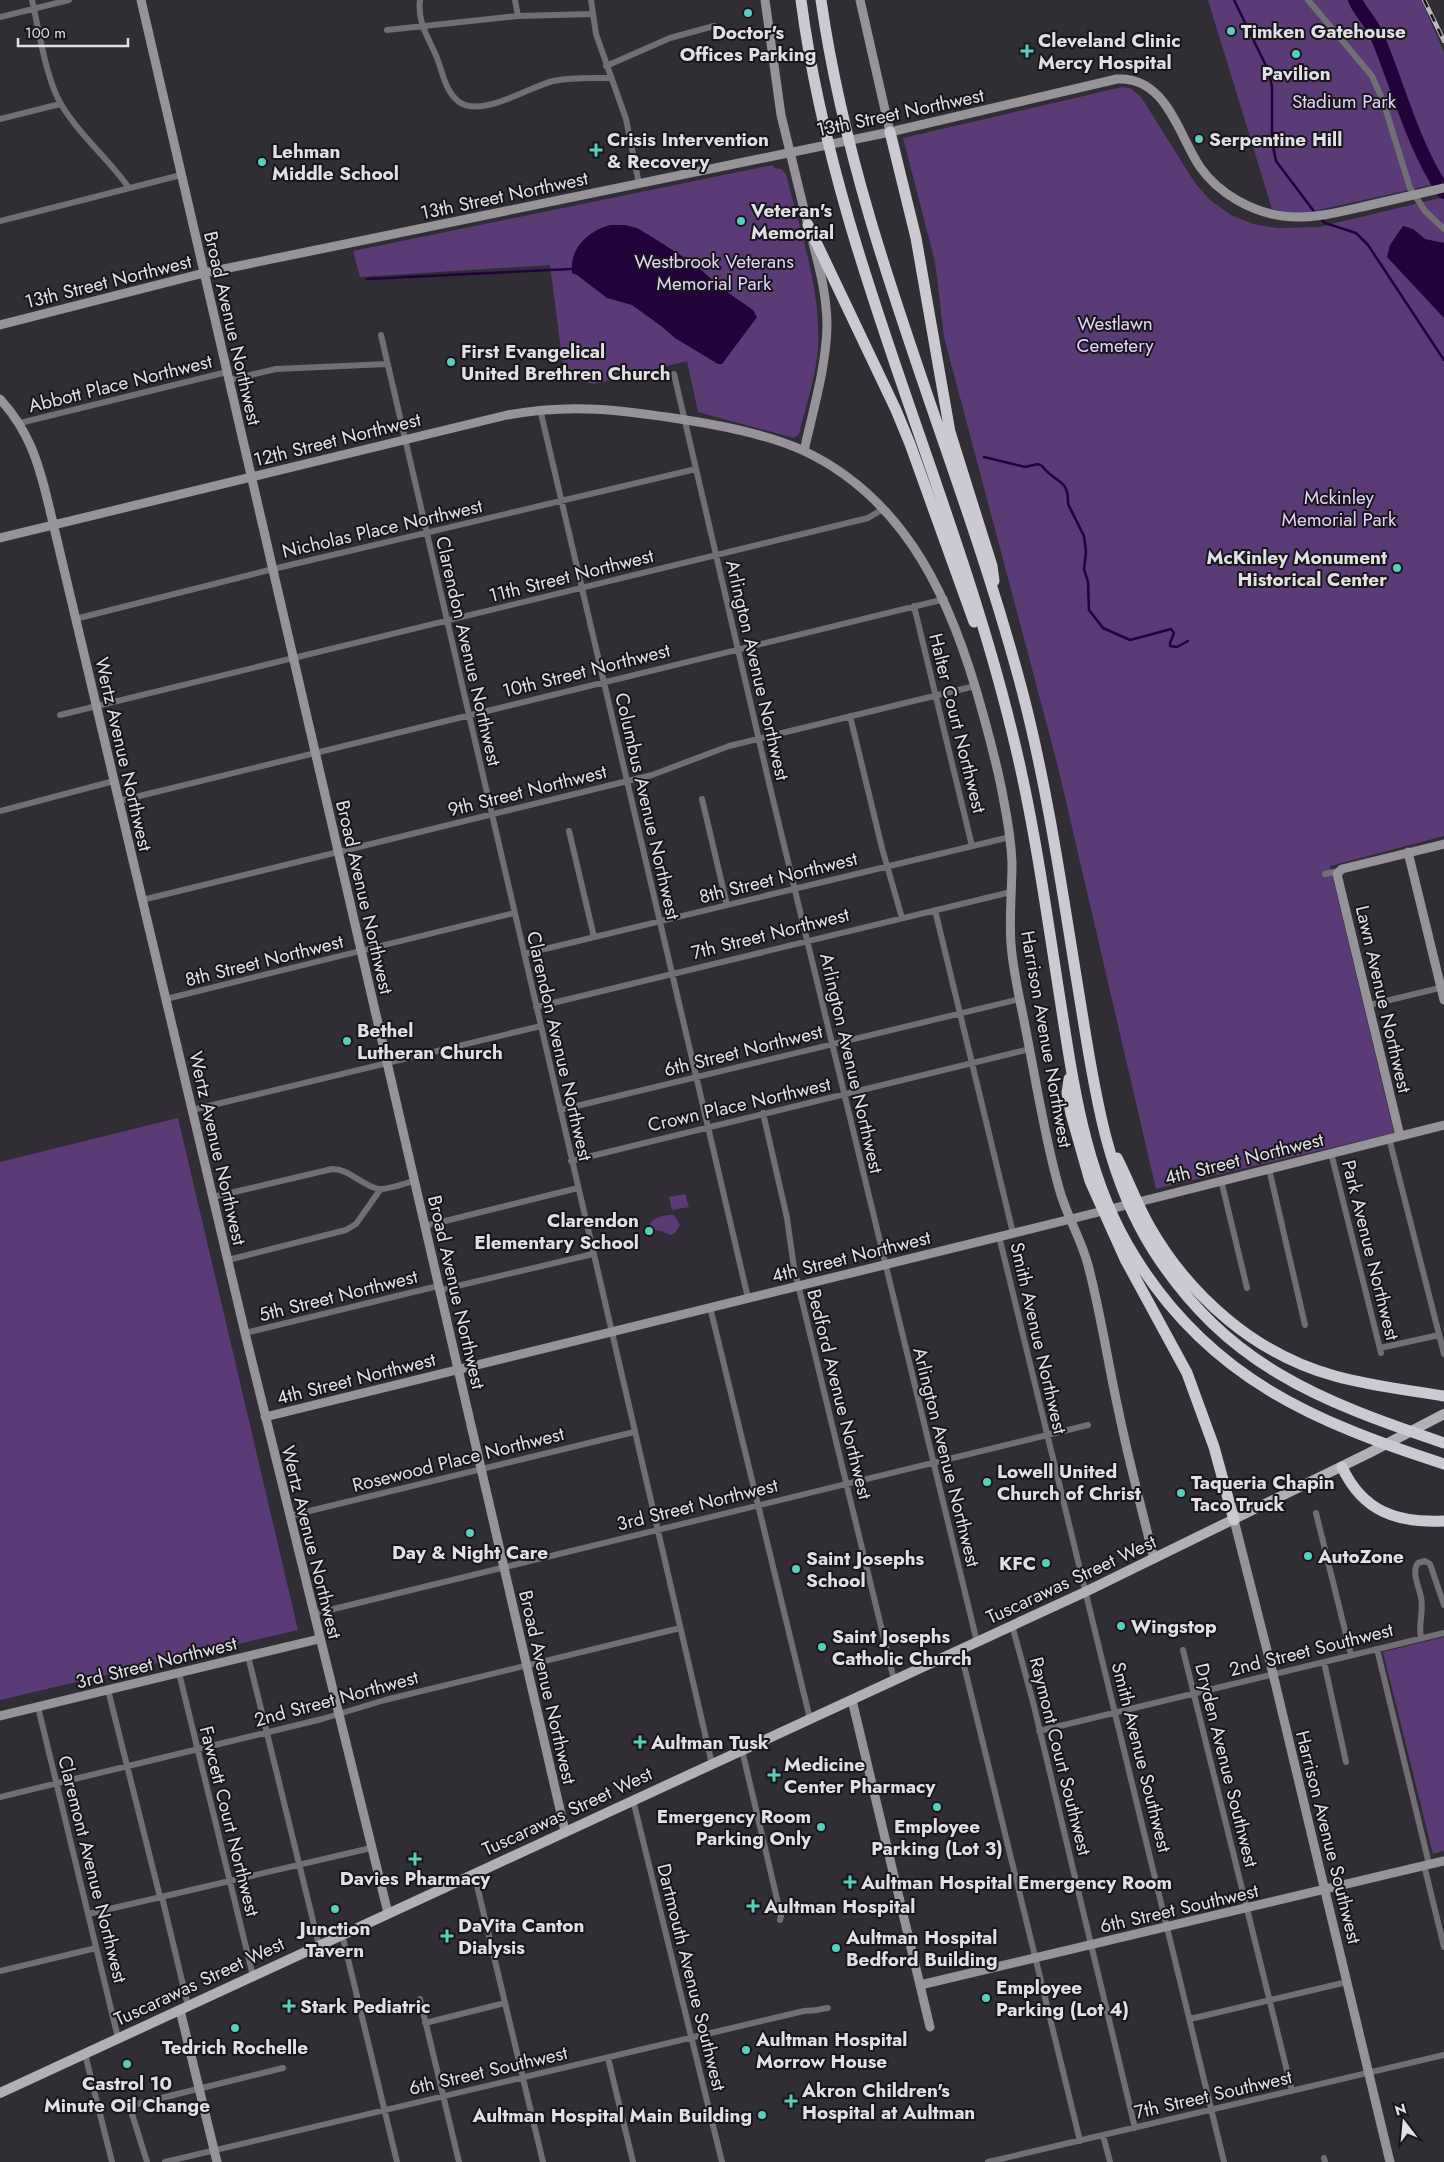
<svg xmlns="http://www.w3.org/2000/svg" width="1444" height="2162" viewBox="0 0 1444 2162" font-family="Jost,sans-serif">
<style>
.green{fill:#5a3b76}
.water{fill:#23013a}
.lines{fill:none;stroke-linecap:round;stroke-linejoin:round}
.stream{stroke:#23013a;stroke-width:2.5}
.river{stroke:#23013a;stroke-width:14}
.street{stroke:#716f73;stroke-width:6}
.secondary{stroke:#969499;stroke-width:9}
.primary{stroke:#b3afb7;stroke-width:10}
.highway{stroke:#cdc9d2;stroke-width:11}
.rail-casing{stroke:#bab8bc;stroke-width:4.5}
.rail{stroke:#171619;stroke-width:2.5;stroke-dasharray:8;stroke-linecap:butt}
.poi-dot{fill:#5acebd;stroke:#171619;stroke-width:2}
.labels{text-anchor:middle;stroke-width:4;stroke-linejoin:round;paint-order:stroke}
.poi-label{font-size:19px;font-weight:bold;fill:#e2e0e4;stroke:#171619;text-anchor:start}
.park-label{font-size:19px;fill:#e6d1fd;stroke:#171619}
.street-label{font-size:19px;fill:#e2e0e4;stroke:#171619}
</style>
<rect width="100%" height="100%" fill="#302d34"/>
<!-- green -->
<path class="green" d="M1208,0H1421L1444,52V182L1301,214L1272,209Z
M1122,87L1130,88L1141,97L1195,183L1210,200L1231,215L1253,224L1277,228L1319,227L1444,197V836L1330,866L1394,1133L1156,1189L1058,767L944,337L935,262L903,138Z
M773,165L774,168L781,169L786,174C800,231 821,288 818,347C816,377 806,405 799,434L794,438L698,412L687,361L593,384L564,374L550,265L360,277L353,251Z
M178,1118L298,1630L0,1700V1162Z
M685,1194L689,1207L672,1210L669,1197Z
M674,1215L680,1225L675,1233L671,1235L661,1231L651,1230L650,1224C655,1216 665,1215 674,1215Z
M1444,1637V1851L1433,1854L1383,1652Z"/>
<!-- water -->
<path class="water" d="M610,225H625L637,228L652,237L696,265L720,287L753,310L757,317L722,364H718L675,338L661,326L632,305L607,298L577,275L572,273C569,249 588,231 610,225Z
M1403,226L1413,229L1425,239L1444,243V318L1387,257L1390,245Z"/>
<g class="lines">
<!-- stream -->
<path class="stream" d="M1234,0L1269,72L1272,87V141L1276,161L1316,214
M1320,218L1325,223L1356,233L1368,245L1444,360
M367,279L571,269
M984,457L1025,467L1038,464L1042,466C1056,484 1069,478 1068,504L1084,536L1086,552L1084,569L1088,582L1089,610L1103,628L1130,640L1171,629L1174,633L1170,643V646L1177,647L1188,641"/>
<!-- river -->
<path class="river" d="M1355,0C1361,13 1372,23 1377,36C1399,88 1412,144 1444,192"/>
<!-- street -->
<path class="street" d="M32,0C39,30 46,79 61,104C79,135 109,159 129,188
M420,0C417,23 429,38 437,58C443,73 445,91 459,102C482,118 529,87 553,81C572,77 591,78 611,78
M515,0L518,16
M591,0L596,34L626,119L639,184
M1308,0L1372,76L1383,101L1410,188L1425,211L1444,229
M0,17L69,0
M387,30L518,16L592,14
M606,66L670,38L714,26
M0,119L60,104
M0,221L181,175
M381,335L712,1764
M674,374L769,783L977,1642
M229,380L276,369L387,364
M540,409L748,1298
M20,423L227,372
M914,606L972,846
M75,619L273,569L696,469
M60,715L868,518L883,509
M850,716L882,848L902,918
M702,799L727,905
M119,801L945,599
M0,811L114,781
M569,831L594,937
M1325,874L1338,871
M142,900L652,775L729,746L975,686
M935,910L1013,1233
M524,954L1010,837
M166,999L514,913
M1369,1005L1444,987
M536,1007L1011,892
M192,1110L541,1026
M560,1110L1020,999
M763,1113L787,1218L794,1268L894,1680
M1389,1138L1444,1354
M1331,1153L1381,1353
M571,1161L1030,1049
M1269,1169L1305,1325
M1221,1180L1247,1288
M213,1197L332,1169C351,1169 361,1186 379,1189C387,1190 406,1183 414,1181
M425,1226L578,1188
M999,1236L1224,2162
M228,1260L346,1230L356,1224L380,1190
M440,1290L593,1254
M710,1307L810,1719
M245,1333L438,1286
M1380,1348L1439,1335
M1316,1513L1351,1655
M289,1516L634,1432
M313,1614L1088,1425
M1012,1625L1033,1702L1135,2128
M1421,1638C1418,1624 1424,1611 1421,1597C1419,1587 1411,1572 1418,1563L1425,1561L1430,1564L1444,1605
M960,1649L1080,2141
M1377,1649L1429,1864
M1183,1650L1292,2091
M248,1656L319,1945
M1324,1662L1346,1762
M179,1673L253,1976
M108,1690L160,1897
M38,1707L118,2038
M1039,1731L1444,1633
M742,1750L781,1916L780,1920
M0,1797L248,1737L322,1719L385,1700L680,1628
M633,1800L722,2162
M1424,1865L1444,1947
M474,1873L543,2162
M162,1897L188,2006
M88,1914L371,1848
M342,1934L397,2162
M0,1971L96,1948
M420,1999L459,2162
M821,2009L828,2008
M1190,2019L1347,1982
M425,2023L505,2003
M85,2054L112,2162
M608,2058L633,2162
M1103,2135L1110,2162
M1324,2158L1325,2162
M147,2162L132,2114L133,2105L283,2068
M165,2162L804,2011L818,2010
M988,2162L1444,2055"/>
<!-- secondary -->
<path class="secondary" d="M141,0L565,1831
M765,0L781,115L809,230
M860,0L890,132
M0,325L204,273L890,132L1117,79C1166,76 1178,134 1200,167C1219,194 1252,212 1283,216C1311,220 1339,212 1366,206C1392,200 1418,194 1444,188
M0,399C29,431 38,461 48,502L245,1333L388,1913
M804,451C813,410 826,368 827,326C827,297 820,270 813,243
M0,538L507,415C572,403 622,410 686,420C725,426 766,434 802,450C910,500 954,607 983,714C991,743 999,772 1004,802C1008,822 1011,842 1012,862C1012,889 1009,917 1011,944C1013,972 1020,999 1025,1026C1036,1080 1044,1135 1059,1188C1066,1215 1081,1238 1088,1265C1101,1314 1108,1364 1119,1413C1129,1462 1142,1510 1154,1559
M1408,852L1444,1000
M1400,1136L1337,874L1342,869L1444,844
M265,1417L1071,1219L1444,1125
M1234,1520L1273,1674L1390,2162
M852,1700L930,2027
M0,1716L319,1639
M920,1985L1444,1861
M180,2010L217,2162"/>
<!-- primary -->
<path class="primary" d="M0,2093L1085,1592L1369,1453L1444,1414"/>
<!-- highway -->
<path class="highway" d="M801,0C834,253 952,485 1012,732C1034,820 1046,910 1060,999C1074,1088 1086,1180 1135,1257C1210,1378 1314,1422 1444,1464
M821,0C855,240 962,461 1023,694C1048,791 1062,890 1078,988C1093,1078 1103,1171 1153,1250C1227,1366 1320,1401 1444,1443
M890,132L916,238L950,432L992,566L994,581
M808,225L896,410L910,444L974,622
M1069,1079L1067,1093L1071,1114L1090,1181L1125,1259L1187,1373L1214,1447L1234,1520
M1117,1158C1129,1181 1137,1205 1150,1227C1190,1297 1257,1355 1335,1376C1371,1386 1408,1390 1444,1396
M1342,1467C1363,1512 1397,1523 1444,1521"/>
<defs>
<path id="rail" d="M1424,0L1444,41"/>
</defs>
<!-- rail casing -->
<use href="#rail" class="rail-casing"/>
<!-- rail -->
<use href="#rail" class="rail"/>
</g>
<!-- markers -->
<g class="poi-dot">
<circle cx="748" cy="13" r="5"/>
<circle cx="1231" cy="31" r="5"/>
<path d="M1024.5 43.5h5v5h5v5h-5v5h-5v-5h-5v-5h5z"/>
<circle cx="1296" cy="54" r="5"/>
<circle cx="1199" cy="139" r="5"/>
<path d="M593.5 142.5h5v5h5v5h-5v5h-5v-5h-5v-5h5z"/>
<circle cx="262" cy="162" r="5"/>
<circle cx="741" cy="221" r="5"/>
<circle cx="451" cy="362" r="5"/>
<circle cx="1397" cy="568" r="5"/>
<circle cx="347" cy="1041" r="5"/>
<circle cx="649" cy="1231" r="5"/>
<circle cx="987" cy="1482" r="5"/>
<circle cx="1181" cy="1493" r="5"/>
<circle cx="470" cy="1533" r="5"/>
<circle cx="1308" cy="1556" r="5"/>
<circle cx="1046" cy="1563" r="5"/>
<circle cx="796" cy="1569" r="5"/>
<circle cx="1121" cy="1626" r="5"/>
<circle cx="822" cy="1647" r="5"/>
<path d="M637.5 1734.5h5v5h5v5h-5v5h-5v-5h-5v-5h5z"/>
<path d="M771.5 1767.5h5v5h5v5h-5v5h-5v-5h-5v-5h5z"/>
<circle cx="937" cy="1807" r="5"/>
<circle cx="821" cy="1827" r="5"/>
<path d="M412.5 1851.5h5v5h5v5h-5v5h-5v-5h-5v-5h5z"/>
<path d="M847.5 1874.5h5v5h5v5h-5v5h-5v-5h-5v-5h5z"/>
<path d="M750.5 1898.5h5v5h5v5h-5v5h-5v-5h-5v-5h5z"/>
<circle cx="335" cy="1909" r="5"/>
<path d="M444.5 1928.5h5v5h5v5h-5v5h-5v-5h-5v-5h5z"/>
<circle cx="836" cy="1948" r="5"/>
<circle cx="986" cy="1998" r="5"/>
<path d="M286.5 1998.5h5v5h5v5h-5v5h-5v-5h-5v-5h5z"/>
<circle cx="235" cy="2028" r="5"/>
<circle cx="746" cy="2050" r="5"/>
<circle cx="127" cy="2064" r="5"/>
<path d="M788.5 2093.5h5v5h5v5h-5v5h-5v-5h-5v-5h5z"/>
<circle cx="762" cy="2115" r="5"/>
</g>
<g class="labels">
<!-- poi labels -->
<g class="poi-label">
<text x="1241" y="38">Timken Gatehouse</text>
<text x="748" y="39" text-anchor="middle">Doctor's<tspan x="748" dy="22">Offices Parking</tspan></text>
<text x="1038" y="47">Cleveland Clinic<tspan x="1038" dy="22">Mercy Hospital</tspan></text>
<text x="1296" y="80" text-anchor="middle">Pavilion</text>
<text x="607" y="146">Crisis Intervention<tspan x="607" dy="22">&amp; Recovery</tspan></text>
<text x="1209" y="146">Serpentine Hill</text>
<text x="272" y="158">Lehman<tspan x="272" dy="22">Middle School</tspan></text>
<text x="751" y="217">Veteran's<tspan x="751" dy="22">Memorial</tspan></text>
<text x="461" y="358">First Evangelical<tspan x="461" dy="22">United Brethren Church</tspan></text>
<text x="1387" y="564" text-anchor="end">McKinley Monument<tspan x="1387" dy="22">Historical Center</tspan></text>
<text x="357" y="1037">Bethel<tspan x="357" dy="22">Lutheran Church</tspan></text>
<text x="639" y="1227" text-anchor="end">Clarendon<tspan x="639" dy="22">Elementary School</tspan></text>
<text x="997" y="1478">Lowell United<tspan x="997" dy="22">Church of Christ</tspan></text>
<text x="1191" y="1489">Taqueria Chapin<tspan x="1191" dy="22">Taco Truck</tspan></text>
<text x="470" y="1559" text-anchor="middle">Day &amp; Night Care</text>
<text x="1318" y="1563">AutoZone</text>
<text x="806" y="1565">Saint Josephs<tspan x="806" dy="22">School</tspan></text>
<text x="1036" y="1570" text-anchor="end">KFC</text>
<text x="1131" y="1633">Wingstop</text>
<text x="832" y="1643">Saint Josephs<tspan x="832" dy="22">Catholic Church</tspan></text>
<text x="651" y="1749">Aultman Tusk</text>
<text x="784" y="1771">Medicine<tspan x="784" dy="22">Center Pharmacy</tspan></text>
<text x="811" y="1823" text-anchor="end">Emergency Room<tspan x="811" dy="22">Parking Only</tspan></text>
<text x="937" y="1833" text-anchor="middle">Employee<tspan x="937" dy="22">Parking (Lot 3)</tspan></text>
<text x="415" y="1885" text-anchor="middle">Davies Pharmacy</text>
<text x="861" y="1889">Aultman Hospital Emergency Room</text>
<text x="764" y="1913">Aultman Hospital</text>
<text x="458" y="1932">DaVita Canton<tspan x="458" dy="22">Dialysis</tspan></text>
<text x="335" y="1935" text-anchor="middle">Junction<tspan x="335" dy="22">Tavern</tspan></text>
<text x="846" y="1944">Aultman Hospital<tspan x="846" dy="22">Bedford Building</tspan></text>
<text x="996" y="1994">Employee<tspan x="996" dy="22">Parking (Lot 4)</tspan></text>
<text x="300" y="2013">Stark Pediatric</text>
<text x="756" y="2046">Aultman Hospital<tspan x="756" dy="22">Morrow House</tspan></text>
<text x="235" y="2054" text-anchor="middle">Tedrich Rochelle</text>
<text x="127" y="2090" text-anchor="middle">Castrol 10<tspan x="127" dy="22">Minute Oil Change</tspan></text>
<text x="802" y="2097">Akron Children's<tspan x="802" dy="22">Hospital at Aultman</tspan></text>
<text x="752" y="2122" text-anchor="end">Aultman Hospital Main Building</text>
</g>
<!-- park labels -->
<g class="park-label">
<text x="1344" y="108">Stadium Park</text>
<text x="714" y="268">Westbrook Veterans<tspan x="714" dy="22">Memorial Park</tspan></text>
<text x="1115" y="330">Westlawn<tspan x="1115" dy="22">Cemetery</tspan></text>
<text x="1339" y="504">Mckinley<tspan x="1339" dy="22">Memorial Park</tspan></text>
</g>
<!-- street labels -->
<g class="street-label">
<text transform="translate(900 112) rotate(-12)" y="7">13th Street Northwest</text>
<text transform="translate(504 195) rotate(-12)" y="7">13th Street Northwest</text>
<text transform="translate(108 281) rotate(-14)" y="7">13th Street Northwest</text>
<text transform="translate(233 328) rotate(77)" y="7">Broad Avenue Northwest</text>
<text transform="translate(120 383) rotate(-14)" y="7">Abbott Place Northwest</text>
<text transform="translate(337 439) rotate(-14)" y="7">12th Street Northwest</text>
<text transform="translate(382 528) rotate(-13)" y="7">Nicholas Place Northwest</text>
<text transform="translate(571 575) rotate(-14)" y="7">11th Street Northwest</text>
<text transform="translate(469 651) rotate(77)" y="7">Clarendon Avenue Northwest</text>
<text transform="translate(586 670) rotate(-14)" y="7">10th Street Northwest</text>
<text transform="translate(758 670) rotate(77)" y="7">Arlington Avenue Northwest</text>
<text transform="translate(958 723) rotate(76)" y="7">Halter Court Northwest</text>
<text transform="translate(124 754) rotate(77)" y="7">Wertz Avenue Northwest</text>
<text transform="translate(527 790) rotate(-14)" y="7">9th Street Northwest</text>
<text transform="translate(648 806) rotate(77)" y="7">Columbus Avenue Northwest</text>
<text transform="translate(778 877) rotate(-14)" y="7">8th Street Northwest</text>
<text transform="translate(365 897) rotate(77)" y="7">Broad Avenue Northwest</text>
<text transform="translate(770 933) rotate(-14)" y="7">7th Street Northwest</text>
<text transform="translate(264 960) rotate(-14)" y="7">8th Street Northwest</text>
<text transform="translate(1384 999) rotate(77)" y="7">Lawn Avenue Northwest</text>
<text transform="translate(1047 1039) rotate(80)" y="7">Harrison Avenue Northwest</text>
<text transform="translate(560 1046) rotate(77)" y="7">Clarendon Avenue Northwest</text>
<text transform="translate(743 1050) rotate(-14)" y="7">6th Street Northwest</text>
<text transform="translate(852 1063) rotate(77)" y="7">Arlington Avenue Northwest</text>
<text transform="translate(739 1104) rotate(-13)" y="7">Crown Place Northwest</text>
<text transform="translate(218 1148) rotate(77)" y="7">Wertz Avenue Northwest</text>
<text transform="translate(1244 1158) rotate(-14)" y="7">4th Street Northwest</text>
<text transform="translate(1371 1250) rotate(76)" y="7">Park Avenue Northwest</text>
<text transform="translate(851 1256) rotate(-14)" y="7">4th Street Northwest</text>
<text transform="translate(457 1292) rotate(77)" y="7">Broad Avenue Northwest</text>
<text transform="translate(338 1295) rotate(-14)" y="7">5th Street Northwest</text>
<text transform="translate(1039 1338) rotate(77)" y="7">Smith Avenue Northwest</text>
<text transform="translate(356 1378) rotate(-14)" y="7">4th Street Northwest</text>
<text transform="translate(840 1394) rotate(76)" y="7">Bedford Avenue Northwest</text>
<text transform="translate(947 1457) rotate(76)" y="7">Arlington Avenue Northwest</text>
<text transform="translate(458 1459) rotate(-14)" y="7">Rosewood Place Northwest</text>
<text transform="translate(697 1504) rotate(-14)" y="7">3rd Street Northwest</text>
<text transform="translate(312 1542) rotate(76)" y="7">Wertz Avenue Northwest</text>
<text transform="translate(1071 1579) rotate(-25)" y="7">Tuscarawas Street West</text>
<text transform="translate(1311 1649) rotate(-14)" y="7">2nd Street Southwest</text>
<text transform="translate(156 1662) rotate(-14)" y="7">3rd Street Northwest</text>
<text transform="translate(548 1687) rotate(77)" y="7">Broad Avenue Northwest</text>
<text transform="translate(336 1698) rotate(-15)" y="7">2nd Street Northwest</text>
<text transform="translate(1061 1756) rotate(76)" y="7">Raymont Court Southwest</text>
<text transform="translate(1142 1757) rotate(76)" y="7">Smith Avenue Southwest</text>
<text transform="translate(1227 1765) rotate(76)" y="7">Dryden Avenue Southwest</text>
<text transform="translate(567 1811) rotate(-25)" y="7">Tuscarawas Street West</text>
<text transform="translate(230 1821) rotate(76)" y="7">Fawcett Court Northwest</text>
<text transform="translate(1329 1837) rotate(76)" y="7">Harrison Avenue Southwest</text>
<text transform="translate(93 1869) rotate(76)" y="7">Claremont Avenue Northwest</text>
<text transform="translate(1179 1908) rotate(-13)" y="7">6th Street Southwest</text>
<text transform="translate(692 1977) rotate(76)" y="7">Dartmouth Avenue Southwest</text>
<text transform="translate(199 1981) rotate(-25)" y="7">Tuscarawas Street West</text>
<text transform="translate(488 2070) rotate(-13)" y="7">6th Street Southwest</text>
<text transform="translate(1213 2094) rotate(-13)" y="7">7th Street Southwest</text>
</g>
</g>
<!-- north arrow -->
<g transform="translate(1404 2122) rotate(344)" stroke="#171619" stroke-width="4" paint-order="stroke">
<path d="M0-4L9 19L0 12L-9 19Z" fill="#e2e0e4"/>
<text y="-8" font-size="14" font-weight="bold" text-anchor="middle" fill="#e2e0e4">N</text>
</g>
<!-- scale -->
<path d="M18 38v8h110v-8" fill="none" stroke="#e2e0e4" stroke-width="2.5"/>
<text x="25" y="38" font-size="15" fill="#e2e0e4" stroke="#171619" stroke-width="4" paint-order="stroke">100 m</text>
</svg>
